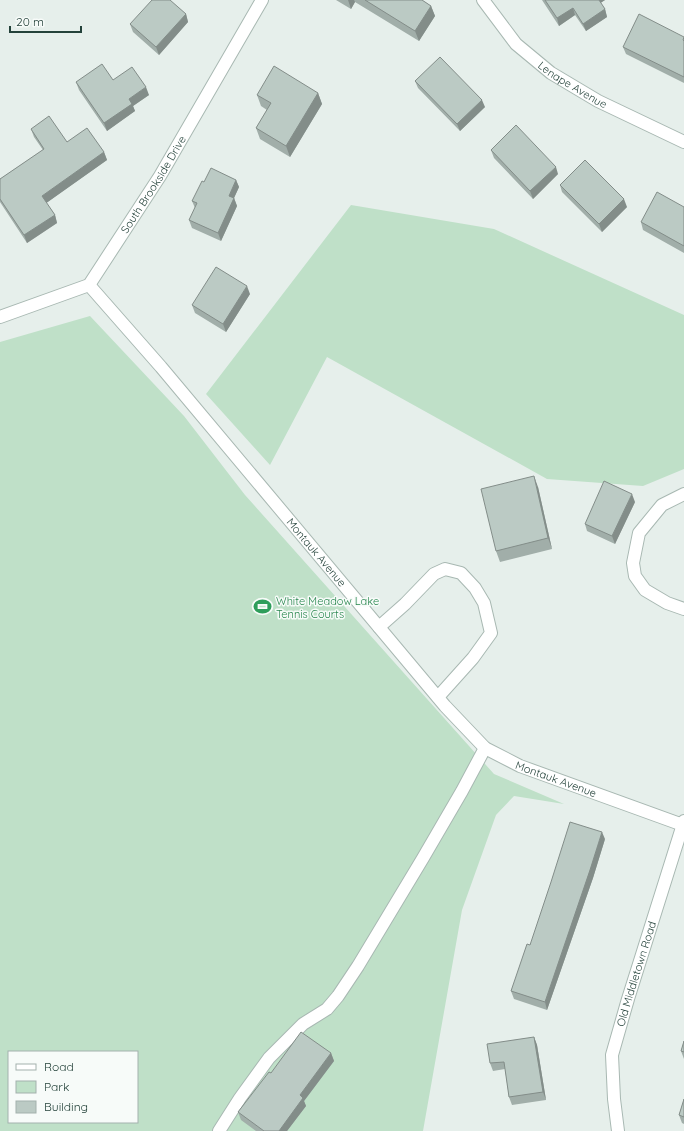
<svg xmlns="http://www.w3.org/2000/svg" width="684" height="1131" viewBox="0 0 684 1131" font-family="Quicksand,sans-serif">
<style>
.green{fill:#bfe0c8;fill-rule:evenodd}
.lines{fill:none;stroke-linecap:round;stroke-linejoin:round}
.service-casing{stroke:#a8b8b2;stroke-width:14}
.minor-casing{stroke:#a8b8b2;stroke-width:14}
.service{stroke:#fff;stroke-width:12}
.minor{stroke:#fff;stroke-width:12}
.wall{fill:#a1aea9}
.shaded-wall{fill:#838d89}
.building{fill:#bbcac4;stroke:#838d89}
.labels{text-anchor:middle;stroke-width:3;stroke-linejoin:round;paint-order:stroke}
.street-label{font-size:11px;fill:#24423a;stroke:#f7fbf9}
.leisure-label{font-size:11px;fill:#27864d;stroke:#f7fbf9;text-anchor:start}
</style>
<rect width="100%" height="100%" fill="#e6efeb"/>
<!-- green -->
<path class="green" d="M351,205L494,229L684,315V469L643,486L547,479L327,357L270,465L206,394Z
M90,316L184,416L245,495L494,774L564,804L514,796L496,815L462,910L423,1131H0V342ZM9,1052H137V1122H9Z"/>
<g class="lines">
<defs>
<path id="service" d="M684,494L662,505L639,533L633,563L635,576L645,590L667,603L684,609
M379,627L405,604L434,574L445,569L461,573L475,588L484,603L491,633L473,658L438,697
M219,1131L240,1098L269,1058L303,1024L327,1009L338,996L358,966L423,858L462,791L485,748"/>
<g id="minor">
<path id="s1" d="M483,0L516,44L551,73L598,101L684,142"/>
<path id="s2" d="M89,285L161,367L445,706L485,748L520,766L683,825"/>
<path id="s3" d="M0,317L89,285L160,176L262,0"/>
<path id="s4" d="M618,1131L614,1099L612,1055L628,999L684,821"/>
</g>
</defs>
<!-- service casing -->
<use href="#service" class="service-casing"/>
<!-- minor casing -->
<use href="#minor" class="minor-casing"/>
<!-- service -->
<use href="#service" class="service"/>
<!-- minor -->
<use href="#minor" class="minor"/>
</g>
<!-- wall -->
<path class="wall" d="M336,0H422L431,6L435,16L419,41L355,2L351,9Z
M542,0H605L600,3L605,9L607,17L586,31L575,15L559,26Z
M186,14L188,22L159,55L133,32L130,24Z
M684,37V83L626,54L623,47Z
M113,80L149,95L133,106L135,111L107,131L79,90L76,82Z
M415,81L485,107L460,131L418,88Z
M318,93L322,104L290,157L260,139L256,128L267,110L261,106L257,95Z
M31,129L67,142L104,152L107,160L46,203L55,215L57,223L27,243L0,202V179L43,150L34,137Z
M491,150L558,174L533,199L494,158Z
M236,180L239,187L234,198L237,206L221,241L192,228L189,220L195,208L192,201L204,182Z
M560,185L627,207L602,232L562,192Z
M684,207V253L643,230L641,222Z
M250,294L226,332L195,313L192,305Z
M538,487L552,549L500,562L496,551Z
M635,502L615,544L587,531L585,524Z
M605,839L593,878L547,1010L514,999L511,991L530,945Z
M534,1037L537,1045L546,1100L512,1105L509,1097L505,1069L493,1071L490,1063Z
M684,1041V1059L681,1051Z
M331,1053L334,1061L304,1101L306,1106L287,1131H256L241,1120L238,1112L271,1073Z
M684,1099V1124L682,1123L679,1115Z"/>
<!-- shaded-wall -->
<path class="shaded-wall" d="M348,0H354L355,2L351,9Z
M598,0H605L599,4Z
M431,6L435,16L419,41L415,31Z
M573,8L575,15L559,26L557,18Z
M605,9L607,17L586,31L583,24Z
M186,14L188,22L159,55L156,47Z
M146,87L149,95L133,106L135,111L107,131L104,123L129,99Z
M318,93L322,104L290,157L286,146Z
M482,100L485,107L460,131L457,124Z
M104,152L107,160L45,204L42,196Z
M556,167L558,174L533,199L530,191Z
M236,180L239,187L234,198L237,206L221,241L218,233L229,196Z
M624,199L627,207L602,232L599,224Z
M55,215L57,223L27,243L24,235Z
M247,286L250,294L226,332L223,324Z
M534,476L538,487L552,549L548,538Z
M632,494L635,502L615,544L612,536Z
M602,832L605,839L593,878L547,1010L545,1002Z
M534,1037L537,1045L546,1100L543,1092Z
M331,1053L334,1061L304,1101L306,1106L287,1131H279L300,1095Z"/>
<!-- building -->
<path class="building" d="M152,0H170L186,14L156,47L130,24Z
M365,0H422L431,6L415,31Z
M545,0H599L605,9L583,24L573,8L557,18Z
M639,14L684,37L683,40L684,41V77L623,47Z
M440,57L482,100L457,124L415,81Z
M102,64L113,80L132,67L146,87L129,99L132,104L104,123L76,82Z
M274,66L318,93L286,146L256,128L271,103L257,95Z
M49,116L67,142L87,128L104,152L42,196L55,215L24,235L0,199V179L44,149L31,129Z
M516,125L556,167L530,191L491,150Z
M585,160L624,199L599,224L560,185Z
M211,168L236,180L229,196L234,198L218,233L189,220L197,203L192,201L202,181L204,182Z
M657,192L684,207V246L641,222Z
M216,267L247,286L223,324L192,305Z
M534,476L548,538L496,551L481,489Z
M604,481L632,494L612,536L585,524Z
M570,822L602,832L590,870L545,1002L511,991L527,944L530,945L551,882Z
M301,1032L331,1053L300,1095L303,1098L279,1131H264L238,1112L269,1072L271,1073Z
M534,1037L543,1092L509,1097L504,1062L490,1063L487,1044Z
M684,1041V1052L681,1051Z
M684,1099V1117L679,1115Z"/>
<!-- icons -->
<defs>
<symbol id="stadium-bare" viewBox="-9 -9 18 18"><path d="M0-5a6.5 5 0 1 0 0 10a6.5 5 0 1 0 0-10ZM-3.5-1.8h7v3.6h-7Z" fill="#2e9e5b" stroke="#f7fbf9" stroke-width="2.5" paint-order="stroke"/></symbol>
</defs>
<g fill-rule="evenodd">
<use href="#stadium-bare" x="250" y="594" width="25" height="25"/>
</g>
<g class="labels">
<!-- street labels -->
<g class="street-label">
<text dy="4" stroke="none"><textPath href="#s1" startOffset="125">Lenape Avenue</textPath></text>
<text dy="4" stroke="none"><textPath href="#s3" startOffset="214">South Brookside Drive</textPath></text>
<text dy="4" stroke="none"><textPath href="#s2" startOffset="351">Montauk Avenue</textPath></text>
<text dy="4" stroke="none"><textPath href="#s2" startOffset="687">Montauk Avenue</textPath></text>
<text dy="4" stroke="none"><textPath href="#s4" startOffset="161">Old Middletown Road</textPath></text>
</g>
<!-- leisure labels -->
<g class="leisure-label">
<text x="276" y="605">White Meadow Lake<tspan x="276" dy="13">Tennis Courts</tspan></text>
</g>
</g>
<!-- legend -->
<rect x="8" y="1051" width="130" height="72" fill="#f7fbf9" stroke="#a3b1ad"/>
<rect x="16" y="1064" width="20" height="6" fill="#ffffff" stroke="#a3b1ad"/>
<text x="44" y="1071" font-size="12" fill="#24423a">Road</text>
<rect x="16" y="1081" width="20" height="12" fill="#bfe0c8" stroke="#a3b1ad"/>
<text x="44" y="1091" font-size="12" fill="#24423a">Park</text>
<rect x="16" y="1101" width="20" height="12" fill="#bbcac4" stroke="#a3b1ad"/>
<text x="44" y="1111" font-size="12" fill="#24423a">Building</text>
<!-- scale -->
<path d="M10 26v6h71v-6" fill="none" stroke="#24423a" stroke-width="2"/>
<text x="16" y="26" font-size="12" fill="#24423a" stroke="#f7fbf9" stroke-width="3" paint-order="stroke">20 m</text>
</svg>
